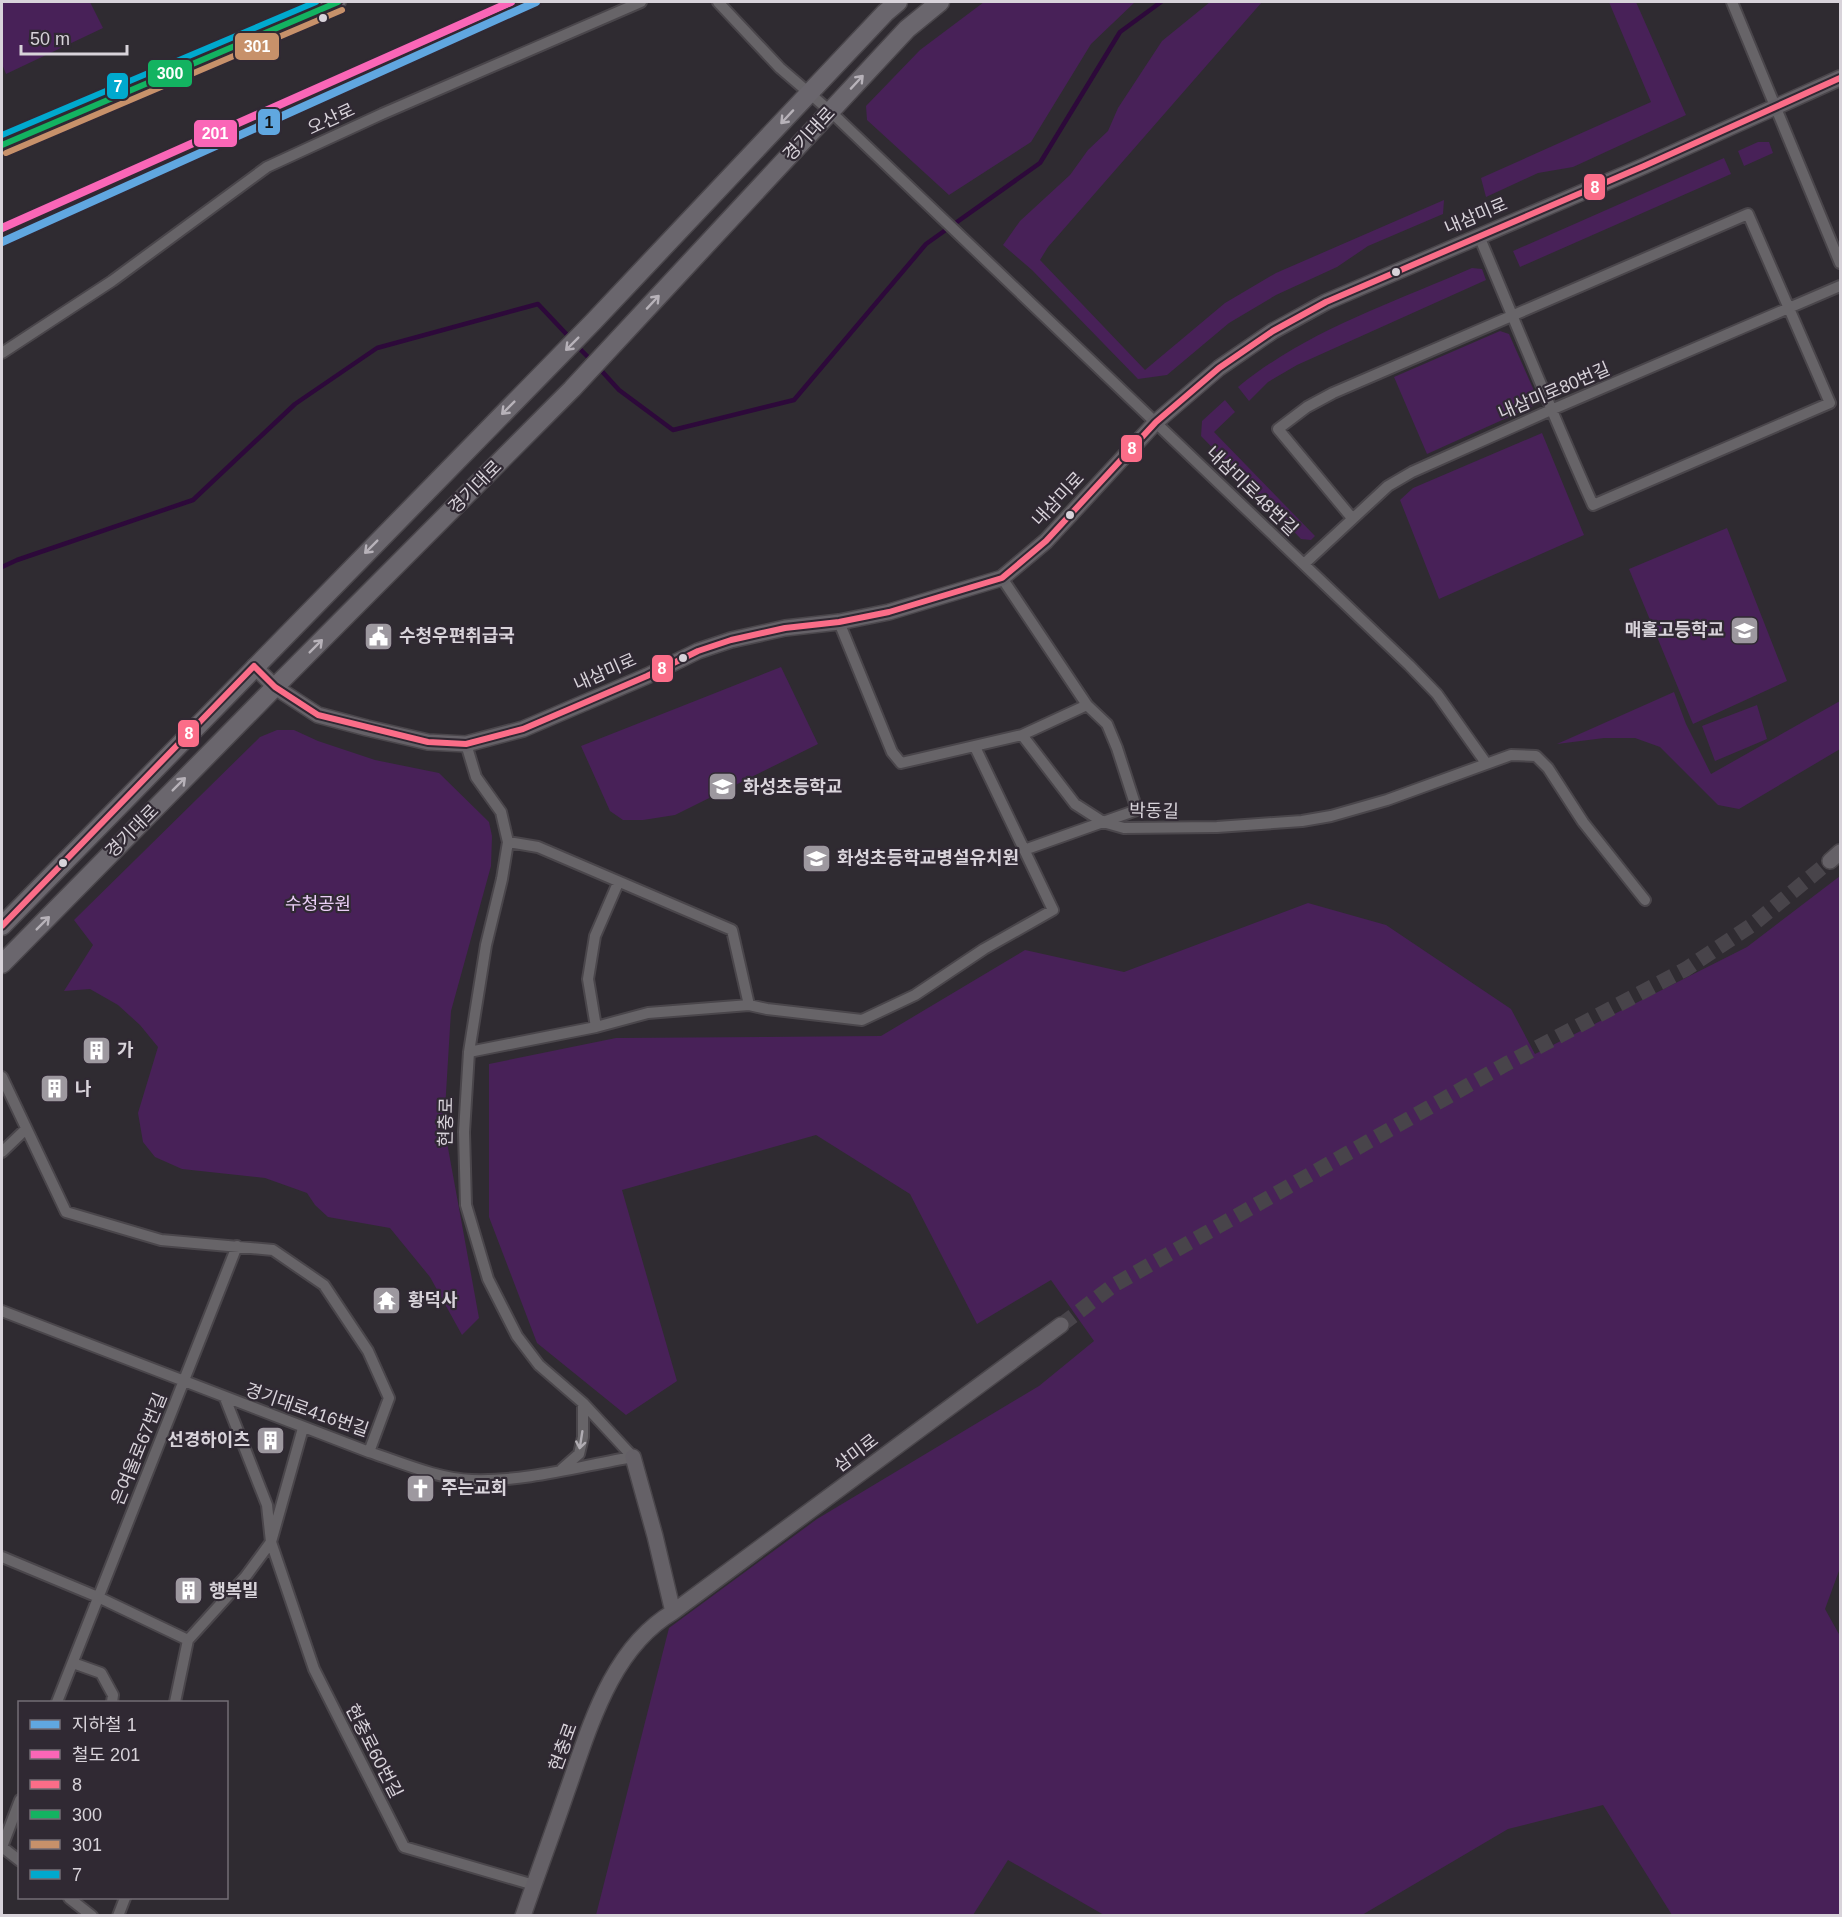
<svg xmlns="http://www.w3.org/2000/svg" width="1842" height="1917" viewBox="0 0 1842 1917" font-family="Helvetica,'Noto Sans KR',sans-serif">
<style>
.green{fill:#482158}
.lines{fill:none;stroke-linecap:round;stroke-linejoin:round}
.stream{stroke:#2d093a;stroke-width:4.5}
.secondary-tunnel{stroke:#48444a;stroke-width:15;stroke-dasharray:15 8;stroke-linecap:butt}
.street-casing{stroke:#4a464b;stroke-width:14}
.secondary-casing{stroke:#4a464b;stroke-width:18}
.primary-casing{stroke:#4a464b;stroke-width:21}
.street{stroke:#676468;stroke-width:10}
.secondary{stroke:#656167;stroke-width:15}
.primary{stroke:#6a666d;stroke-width:18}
.bus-1-casing{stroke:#302933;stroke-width:10}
.bus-2-casing{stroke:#302933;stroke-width:10}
.bus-3-casing{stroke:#302933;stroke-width:10}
.bus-4-casing{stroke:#302933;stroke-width:10}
.bus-1{stroke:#fb6d88;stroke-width:6}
.bus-2{stroke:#13b361;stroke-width:6}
.bus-3{stroke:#c7916a;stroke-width:6}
.bus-4{stroke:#00a9ce;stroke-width:6}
.rail-1-casing{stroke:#302933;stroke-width:12}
.rail-1{stroke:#fa66b7;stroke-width:8}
.metro-1-casing{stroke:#302933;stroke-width:12}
.metro-1{stroke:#60a7e0;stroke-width:8}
.oneway{stroke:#b7b2b9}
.oneway2{stroke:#b0acb2}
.bus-dot{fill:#d8d3da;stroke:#302933;stroke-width:2}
.labels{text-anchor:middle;stroke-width:4.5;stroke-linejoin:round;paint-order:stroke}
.street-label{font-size:18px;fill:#d8d3da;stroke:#302933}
.poi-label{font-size:18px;font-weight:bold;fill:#d8d3da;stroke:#302933;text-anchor:start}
.park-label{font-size:18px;fill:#ebcff7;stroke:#302933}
.line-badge{stroke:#302933;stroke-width:2}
.badge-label{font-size:16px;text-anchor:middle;font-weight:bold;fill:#fff}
.pale-badge-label{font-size:16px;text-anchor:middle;font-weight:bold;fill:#111}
</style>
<rect width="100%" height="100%" fill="#2f2b31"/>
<!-- green -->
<path class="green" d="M2,2H90L103,28L6,74L2,64Z
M984,2H1135L1091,44L1031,142L949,195L867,120L866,106L920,50Z
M1210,2H1262L1048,247L1040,260L1145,370L1225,303L1276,273L1444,200L1443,214L1368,246L1337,267L1276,295L1229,323L1167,375L1138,379L1032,270L1003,245L1020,221L1070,175L1088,150L1108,131L1118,108L1162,41Z
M1609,2H1636L1686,115L1573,167L1538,173L1486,197L1481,178L1651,102Z
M1758,142H1769L1773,153L1744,166L1738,151Z
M1724,158L1731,174L1520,267L1513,251Z
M1472,268L1482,269L1486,280L1297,365L1268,382L1249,401L1238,387C1306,331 1392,303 1472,268Z
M1500,331L1509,334L1536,395L1533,406L1427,454L1394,377Z
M1225,400L1235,412L1214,432L1315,536L1311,540L1301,539L1201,436L1202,421Z
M1542,433L1584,535L1439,599L1400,500L1413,488Z
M1727,528L1787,681L1693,724L1629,569Z
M781,667L818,744L675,815L643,820H623L610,811L581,746Z
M1674,692L1686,724L1711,774L1840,701V749L1739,809L1718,805L1660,747L1635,738H1604L1557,744Z
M1757,705L1767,739L1715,761L1702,726Z
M277,730H294L318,741L375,760L439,773L489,822L492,836L491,866L451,1011L444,1126L479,1318L462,1335L430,1277L390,1228L328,1217L315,1205L307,1193L265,1178L182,1169L155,1157L143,1142L138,1113L158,1047L140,1025L118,1005L90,989L64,991L93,945L74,920L260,737Z
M1840,876V1568L1825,1609L1840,1636V1915H1672L1603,1805L1508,1829L1362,1915H1104L1008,1860L973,1915H596L669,1628L817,1519L1039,1386L1094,1341L1051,1280L977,1324L910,1194L816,1135L622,1190L677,1381L626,1415L537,1343L489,1217V1064L616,1038L881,1036L1025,950L1124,972L1308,903L1386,925L1511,1009L1535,1054L1747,947Z"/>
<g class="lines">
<!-- stream -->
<path class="stream" d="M577,346L592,361
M598,367L619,390L673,430L794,400L926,244L1040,163L1120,32L1161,2
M2,567L17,560L193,500L295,404L377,348L538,304L571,339"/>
<!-- secondary-tunnel -->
<path class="secondary-tunnel" d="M1061,1325L1114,1285L1506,1064L1686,969L1752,925L1830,861"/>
<defs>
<path id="street" d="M718,2L780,68L830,111L1409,665L1437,694L1486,763
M1732,2L1840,263
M2,353L112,281L267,167L382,114L641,2
M1352,518L1278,429L1307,407L1333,393L1748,214L1830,403L1593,505C1553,416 1517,326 1479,236
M1304,564L1388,486L1412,472L1551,410L1840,286
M1002,578L1087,705L1022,735
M839,622L892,752L901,763L1022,735L1075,804L1103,822L1124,828L1217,827L1302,821L1331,816L1387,800L1511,755L1536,756L1548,768L1583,822L1645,900
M466,744L476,777L501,812L508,842L502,879L486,945L469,1052L464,1132L466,1205L488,1279L517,1336L539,1365L583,1403L633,1457
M508,842L538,847L732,930L749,1005
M1024,850L1137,810L1117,748L1107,724L1087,705
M596,1027L588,979L595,936L618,883
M469,1052L596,1027L648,1013L749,1005L767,1009L862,1020L915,995L984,949L1053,910L975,747
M2,1077L66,1212L161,1240L273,1250L324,1285L368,1351L389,1398L369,1452L2,1311
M2,1152L26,1129
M303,1428L271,1542L314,1669L404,1847L534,1885
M369,1452C400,1462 438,1479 472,1480C525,1482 580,1466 633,1457
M562,1469L579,1454L583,1437V1403
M2,1557L98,1597L188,1640
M73,1663L101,1673L113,1695L112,1702
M57,1702L237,1246
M175,1702L188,1640L246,1576L271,1542L267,1505L225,1398
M20,1800L2,1847L20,1861
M69,1898L92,1916
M118,1916L125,1898"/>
<path id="secondary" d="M2,145L338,2
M254,666L275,687L318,715L367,728L428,742L466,744L523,729L647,676L698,651L731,640L785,628L839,622L889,612L1002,578L1046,541L1156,422L1219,368L1273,331L1326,302L1644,166L1840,78
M1830,861L1840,852
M633,1457L655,1536L673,1612
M523,1916C537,1875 552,1835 566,1794C589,1730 610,1649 673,1612L1061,1325"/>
<path id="primary" d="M2,926L594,321L885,13L898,2
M2,964L275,687L572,389L907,29L940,2"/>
</defs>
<!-- street casing -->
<use href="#street" class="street-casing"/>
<!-- secondary casing -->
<use href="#secondary" class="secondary-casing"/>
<!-- primary casing -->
<use href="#primary" class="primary-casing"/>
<!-- street -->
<use href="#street" class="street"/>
<!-- secondary -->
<use href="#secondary" class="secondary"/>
<!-- primary -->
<use href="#primary" class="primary"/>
<defs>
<path id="bus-1" d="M2,926L254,666L275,687L318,715L428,742L466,744L523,729L647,676L698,651L731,640L785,628L839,622L889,612L1002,578L1046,541L1156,422L1219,368L1273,331L1326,302L1644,166L1840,78"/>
<path id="bus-2" d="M2,145L338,2"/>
<path id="bus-3" d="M6,153L342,10"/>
<path id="bus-4" d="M2,135L316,2"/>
</defs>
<!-- bus-1 casing -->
<use href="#bus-1" class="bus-1-casing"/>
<!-- bus-2 casing -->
<use href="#bus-2" class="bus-2-casing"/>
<!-- bus-3 casing -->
<use href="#bus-3" class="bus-3-casing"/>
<!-- bus-4 casing -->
<use href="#bus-4" class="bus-4-casing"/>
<!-- bus-1 -->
<use href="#bus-1" class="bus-1"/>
<!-- bus-2 -->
<use href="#bus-2" class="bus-2"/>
<!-- bus-3 -->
<use href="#bus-3" class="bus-3"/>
<!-- bus-4 -->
<use href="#bus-4" class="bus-4"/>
<defs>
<path id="rail-1" d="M2,228L511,2"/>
</defs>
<!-- rail-1 casing -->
<use href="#rail-1" class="rail-1-casing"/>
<!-- rail-1 -->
<use href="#rail-1" class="rail-1"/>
<defs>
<path id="metro-1" d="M2,242L536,2"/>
</defs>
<!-- metro-1 casing -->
<use href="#metro-1" class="metro-1-casing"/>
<!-- metro-1 -->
<use href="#metro-1" class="metro-1"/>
</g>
<!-- one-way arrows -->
<defs><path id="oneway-shaft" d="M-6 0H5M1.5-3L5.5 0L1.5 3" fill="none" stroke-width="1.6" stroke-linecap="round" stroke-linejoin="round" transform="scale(1.5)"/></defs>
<g class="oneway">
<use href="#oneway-shaft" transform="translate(857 82) rotate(-47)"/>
<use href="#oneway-shaft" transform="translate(787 117) rotate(133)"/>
<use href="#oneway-shaft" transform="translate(653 302) rotate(-47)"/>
<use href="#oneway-shaft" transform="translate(572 344) rotate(135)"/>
<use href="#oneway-shaft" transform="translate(508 408) rotate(135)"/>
<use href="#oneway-shaft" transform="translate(371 547) rotate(135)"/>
<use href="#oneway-shaft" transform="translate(316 646) rotate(-45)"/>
<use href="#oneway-shaft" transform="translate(179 784) rotate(-45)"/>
<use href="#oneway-shaft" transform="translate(43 923) rotate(-45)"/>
</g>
<use class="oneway2" href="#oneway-shaft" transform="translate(581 1440) rotate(99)"/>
<!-- icons -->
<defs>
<symbol id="school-square" viewBox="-11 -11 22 22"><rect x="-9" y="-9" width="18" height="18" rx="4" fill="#9d989f" stroke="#302933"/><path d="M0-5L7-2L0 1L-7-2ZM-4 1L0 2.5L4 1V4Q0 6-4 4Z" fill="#fff"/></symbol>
<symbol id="civic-square" viewBox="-11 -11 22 22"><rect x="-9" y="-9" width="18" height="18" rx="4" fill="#9d989f" stroke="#302933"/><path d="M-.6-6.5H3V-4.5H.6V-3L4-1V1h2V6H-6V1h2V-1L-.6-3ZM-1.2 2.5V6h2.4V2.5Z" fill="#fff"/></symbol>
<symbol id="building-square" viewBox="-11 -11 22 22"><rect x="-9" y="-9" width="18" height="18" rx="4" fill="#9d989f" stroke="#302933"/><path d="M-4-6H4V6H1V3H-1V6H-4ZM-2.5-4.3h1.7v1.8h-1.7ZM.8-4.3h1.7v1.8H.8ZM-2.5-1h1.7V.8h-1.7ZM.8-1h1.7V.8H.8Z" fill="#fff"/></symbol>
<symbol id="temple-square" viewBox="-11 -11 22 22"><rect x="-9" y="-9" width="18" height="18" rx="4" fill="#9d989f" stroke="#302933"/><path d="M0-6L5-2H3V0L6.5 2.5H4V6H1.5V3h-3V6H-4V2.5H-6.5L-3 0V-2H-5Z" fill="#fff"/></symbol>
<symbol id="church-square" viewBox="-11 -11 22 22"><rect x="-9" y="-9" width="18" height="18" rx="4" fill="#9d989f" stroke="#302933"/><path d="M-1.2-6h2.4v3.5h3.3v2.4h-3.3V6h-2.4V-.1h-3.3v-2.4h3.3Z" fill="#fff"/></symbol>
</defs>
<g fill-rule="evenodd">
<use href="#school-square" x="1728" y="614" width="33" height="33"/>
<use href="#civic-square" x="362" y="620" width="33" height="33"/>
<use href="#school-square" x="706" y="770" width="33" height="33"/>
<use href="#school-square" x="800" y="842" width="33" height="33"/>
<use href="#building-square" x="80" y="1034" width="33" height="33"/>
<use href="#building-square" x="38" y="1072" width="33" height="33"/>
<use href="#temple-square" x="370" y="1284" width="33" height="33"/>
<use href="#building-square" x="254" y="1424" width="33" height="33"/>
<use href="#church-square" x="404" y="1472" width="33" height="33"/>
<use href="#building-square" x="172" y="1574" width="33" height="33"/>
</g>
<!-- markers -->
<g class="bus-dot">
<circle cx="323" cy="18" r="5"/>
<circle cx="1396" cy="272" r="5"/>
<circle cx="1070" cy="515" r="5"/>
<circle cx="683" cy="658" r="5"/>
<circle cx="63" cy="863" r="5"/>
</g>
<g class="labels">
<!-- street labels -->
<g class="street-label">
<text transform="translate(331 119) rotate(-25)" y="6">오산로</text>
<text transform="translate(809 134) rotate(-47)" y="6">경기대로</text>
<text transform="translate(1476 216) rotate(-23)" y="6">내삼미로</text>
<text transform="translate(1554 391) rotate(-23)" y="6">내삼미로80번길</text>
<text transform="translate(475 487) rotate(-45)" y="6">경기대로</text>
<text transform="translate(1252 491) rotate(44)" y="6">내삼미로48번길</text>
<text transform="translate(1058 499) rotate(-47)" y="6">내삼미로</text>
<text transform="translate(605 672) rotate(-24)" y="6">내삼미로</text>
<text transform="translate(1154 811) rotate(1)" y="6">박동길</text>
<text transform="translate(132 831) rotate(-45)" y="6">경기대로</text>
<text transform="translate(446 1122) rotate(-89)" y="6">현충로</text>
<text transform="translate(307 1410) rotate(19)" y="6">경기대로416번길</text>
<text transform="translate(139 1449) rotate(-68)" y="6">은여울로67번길</text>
<text transform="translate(856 1453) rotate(-37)" y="6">삼미로</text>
<text transform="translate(563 1747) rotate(-70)" y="6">현충로</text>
<text transform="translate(374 1751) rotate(63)" y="6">현충로60번길</text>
</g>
<!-- poi labels -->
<g class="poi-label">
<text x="1724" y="636" text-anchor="end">매홀고등학교</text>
<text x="399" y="642">수청우편취급국</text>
<text x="743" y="793">화성초등학교</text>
<text x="837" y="864">화성초등학교병설유치원</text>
<text x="117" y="1056">가</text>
<text x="75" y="1095">나</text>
<text x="408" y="1306">황덕사</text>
<text x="250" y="1446" text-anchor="end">선경하이츠</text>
<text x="441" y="1494">주는교회</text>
<text x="209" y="1597">행복빌</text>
</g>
<!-- park labels -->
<g class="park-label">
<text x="318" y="910">수청공원</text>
</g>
</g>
<g class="line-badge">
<rect x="234" y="32" width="46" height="29" rx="6" fill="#c7916a"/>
<rect x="147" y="59" width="46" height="29" rx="6" fill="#13b361"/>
<rect x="106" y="72" width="23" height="28" rx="6" fill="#00a9ce"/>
<rect x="257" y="108" width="24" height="28" rx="6" fill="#60a7e0"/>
<rect x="193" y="119" width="45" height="29" rx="6" fill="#fa66b7"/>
<rect x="1583" y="173" width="23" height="28" rx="6" fill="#fb6d88"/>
<rect x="1120" y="434" width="23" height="29" rx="6" fill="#fb6d88"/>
<rect x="651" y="654" width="23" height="29" rx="6" fill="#fb6d88"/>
<rect x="177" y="719" width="23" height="29" rx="6" fill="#fb6d88"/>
</g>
<g class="badge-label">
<text x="257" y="52">301</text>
<text x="170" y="79">300</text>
<text x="118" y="92">7</text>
<text x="215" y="139">201</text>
<text x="1595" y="193">8</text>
<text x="1132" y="454">8</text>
<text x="662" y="674">8</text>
<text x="189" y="739">8</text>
</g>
<g class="pale-badge-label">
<text x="269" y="128">1</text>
</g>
<!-- border -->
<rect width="1842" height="1917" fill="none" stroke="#d8d3da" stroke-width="6"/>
<!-- legend -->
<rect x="18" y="1701" width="210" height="198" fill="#302933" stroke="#736d76" stroke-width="1.5"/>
<rect x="30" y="1720" width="30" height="9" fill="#60a7e0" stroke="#736d76" stroke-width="1.5"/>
<text x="72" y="1731" font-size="18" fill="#d8d3da">지하철 1</text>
<rect x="30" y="1750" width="30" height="9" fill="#fa66b7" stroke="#736d76" stroke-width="1.5"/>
<text x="72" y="1761" font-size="18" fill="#d8d3da">철도 201</text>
<rect x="30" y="1780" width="30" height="9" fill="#fb6d88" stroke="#736d76" stroke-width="1.5"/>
<text x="72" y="1791" font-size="18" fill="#d8d3da">8</text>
<rect x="30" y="1810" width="30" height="9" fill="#13b361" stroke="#736d76" stroke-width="1.5"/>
<text x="72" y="1821" font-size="18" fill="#d8d3da">300</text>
<rect x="30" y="1840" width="30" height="9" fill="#c7916a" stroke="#736d76" stroke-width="1.5"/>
<text x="72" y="1851" font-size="18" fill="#d8d3da">301</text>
<rect x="30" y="1870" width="30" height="9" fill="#00a9ce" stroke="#736d76" stroke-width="1.5"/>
<text x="72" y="1881" font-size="18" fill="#d8d3da">7</text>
<!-- scale -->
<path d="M21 45v9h106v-9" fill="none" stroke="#d8d3da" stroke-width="3"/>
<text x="30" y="45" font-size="18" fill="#d8d3da" stroke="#302933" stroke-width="4.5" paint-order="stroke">50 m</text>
</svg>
